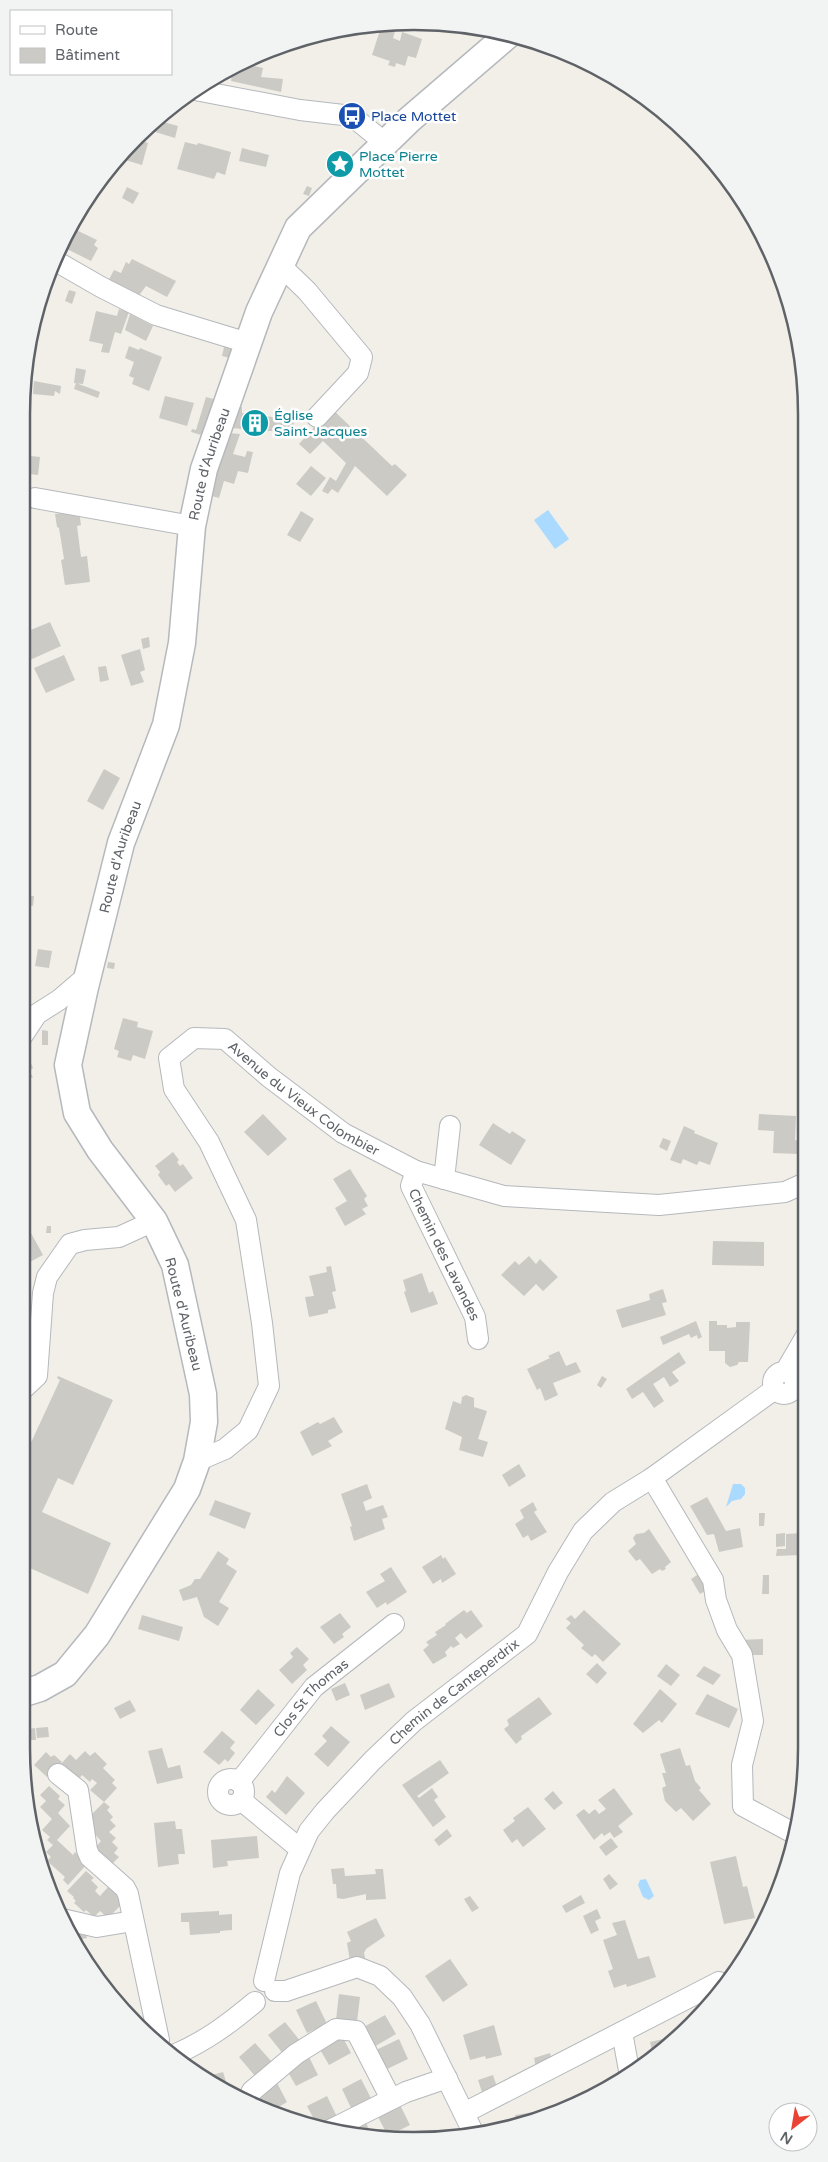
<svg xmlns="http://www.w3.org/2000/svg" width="828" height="2162" viewBox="0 0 828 2162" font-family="'Varela Round',sans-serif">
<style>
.water{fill:#aadaff}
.building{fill:#cccac5}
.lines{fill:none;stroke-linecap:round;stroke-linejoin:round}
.minor-casing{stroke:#b5b8bc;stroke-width:22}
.tertiary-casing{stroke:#b5b8bc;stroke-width:29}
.minor{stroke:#fff;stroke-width:20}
.tertiary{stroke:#fff;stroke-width:26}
.labels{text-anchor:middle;stroke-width:5;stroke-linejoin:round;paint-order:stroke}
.transit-label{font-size:14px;fill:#164399;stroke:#fff;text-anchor:start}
.culture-label{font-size:14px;fill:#0d838f;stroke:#fff;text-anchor:start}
.street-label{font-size:14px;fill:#5f6368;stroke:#fff}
.rim{fill:none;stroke:#5f6368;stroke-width:2.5}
</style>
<rect width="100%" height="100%" fill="#f1efe8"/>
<!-- water -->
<path class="water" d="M548,510L569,539L555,549L534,520Z
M733,1484H741L745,1488V1494L741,1499L732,1501L726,1507Z
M646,1879L654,1896L649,1900L643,1897L638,1885L640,1880Z"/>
<!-- building -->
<path class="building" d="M382,24L397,25L393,38L400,41L402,32L422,39L416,58L408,56L405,66L396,63L395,67L388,65L390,61L372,55Z
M241,63L263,68L261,77L283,79L281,92L231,81L233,67Z
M156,120L178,126L175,138L152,131Z
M136,139L148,143L142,165L119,158Z
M185,142L197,145L198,143L231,152L225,175L217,172L214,179L177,169Z
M242,148L269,155L266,167L239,161Z
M307,186L312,188L309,196L303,194Z
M127,187L139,193L133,204L122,198Z
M72,228L97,240L94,245L98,248L91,261L63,247Z
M132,259L176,281L167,297L146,286L138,297L106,285L114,270L121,273L126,262L129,264Z
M69,290L76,292L72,304L65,301Z
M119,309L129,312L121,334L115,332L109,353L101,352L103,344L89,341L96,311L117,316Z
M130,314L153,326L146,341L125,330Z
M221,342L237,345L234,359L222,356L224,347L220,345Z
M129,346L139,350L140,348L162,357L149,391L132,384L134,378L129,376L134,362L125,358Z
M76,368L86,370L83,384L74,383Z
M34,381L61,386L60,394L55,391L54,396L33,394Z
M76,383L100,392L98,398L74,389Z
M165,396L194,403L187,426L159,418Z
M206,397L221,401L208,437L191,432L192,429L196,430Z
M235,407H242V413L294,420L293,431L278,429L277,431H265L232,428Z
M331,408L392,466L395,464L407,475L387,496L355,466L338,493L332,489L328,494L322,491L330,477L336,481L346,463L323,441L310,454L299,444Z
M21,421H24L23,437H21Z
M229,433L240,434L233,454L245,457L247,451L253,452L248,473L238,471L234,484L224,481L219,498L208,495Z
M21,455L40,457L38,475L21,473Z
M311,466L326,478L311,496L296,484Z
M79,511L81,525L77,526L81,557L87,556L90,582L65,585L61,560L64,559L59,528L57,527L55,514Z
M301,511L314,519L300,542L287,535Z
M50,622L61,646L30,660L21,640V634Z
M149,637L150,647L143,649L141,639Z
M140,649L145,670L140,672L144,682L131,686L121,655Z
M64,655L75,680L46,693L34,668Z
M106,666L109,680L100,682L98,667Z
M104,769L120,778L103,810L87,801Z
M21,809L31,814L21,833Z
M21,855L26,858L21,867Z
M22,895L34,896L33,906L21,905Z
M38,949L52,951L49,968L35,966Z
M108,962L115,963L114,969L107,968Z
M21,963L30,965L29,973L25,976L21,974Z
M21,996H23V1014H21Z
M123,1018L138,1022L137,1027L153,1031L145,1059L133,1055L131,1061L117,1057L119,1051L114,1049Z
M42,1030L48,1031V1045H42Z
M28,1055L33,1068L29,1071L33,1077L22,1083L21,1059Z
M263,1114L287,1139L268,1156L244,1132Z
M759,1114L796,1116L795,1140L799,1141L798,1154L773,1153L774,1131L758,1130Z
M493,1123L510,1134L512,1131L526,1140L511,1165L479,1145Z
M684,1126L695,1131L694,1133L718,1143L710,1165L699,1161L697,1165L683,1159L681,1164L670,1160Z
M663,1138L671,1141L667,1151L659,1147Z
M173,1152L179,1160L177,1162L180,1166L183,1164L193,1178L175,1192L169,1184L166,1186L158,1175L160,1172L155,1166Z
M350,1169L367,1196L364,1199L368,1206L362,1209L366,1214L345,1226L335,1208L347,1201L333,1179Z
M24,1220L43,1255L24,1265L21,1260V1221Z
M47,1226H51V1233H46Z
M713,1241L764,1242V1266L712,1265Z
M529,1256L536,1264L540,1259L558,1277L543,1291L536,1284L524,1296L501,1275L515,1261L519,1265Z
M331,1266L336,1291L332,1292L336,1308L328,1310V1313L309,1317L305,1297L314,1296L309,1276L327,1272L326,1267Z
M422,1273L429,1293L433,1291L438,1304L411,1313L404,1292L406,1291L403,1280Z
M663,1289L667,1302L662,1303L666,1315L622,1328L616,1310L650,1300L649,1294Z
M696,1321L702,1337L698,1339L697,1335L691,1338L689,1334L663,1345L660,1337Z
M709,1321H717V1325H727V1328L736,1327V1322H750L748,1362H739L737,1365L730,1367L725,1363V1351H709Z
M559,1351L566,1366L576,1362L581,1372L553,1383L558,1395L545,1401L540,1388L537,1390L527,1369L550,1358L548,1356Z
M679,1352L686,1363L672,1372L679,1381L670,1387L664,1377L653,1384L664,1401L654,1408L643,1392L632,1399L626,1389Z
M58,1376L113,1400L73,1485L58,1478L42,1512L111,1543L88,1594L21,1564V1464L60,1380L57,1378Z
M602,1376L607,1379L601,1388L597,1385Z
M466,1395L474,1398V1407L487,1411L478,1439L488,1442L483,1457L459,1450L462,1437L445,1429L453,1401L461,1404L462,1397Z
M334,1417L343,1432L328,1441L332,1446L312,1456L300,1432L318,1422L320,1424Z
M519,1464L526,1476L509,1487L502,1475Z
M367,1484L372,1498L363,1502L366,1511L383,1505L388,1517L382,1519L385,1529L354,1541L350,1527L352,1526L341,1494Z
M707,1497L726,1531L740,1528L743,1547L719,1552L714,1534L707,1535L690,1506Z
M215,1500L251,1513L245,1529L209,1515Z
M533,1502L537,1510L534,1512L547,1532L531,1541L528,1535L523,1538L515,1524L524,1518L520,1510Z
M759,1513H765L764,1526H759Z
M649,1529L671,1562L665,1567L666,1569L662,1571L660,1569L652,1574L640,1559L636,1561L628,1551L636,1544L633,1538L636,1534L644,1533Z
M804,1530H806V1551H802L801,1555L776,1556L777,1549H786V1534L804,1533Z
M785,1533V1546L776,1547V1534Z
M218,1551L229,1559L226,1564L237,1571L219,1602L229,1608L218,1626L204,1617L197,1597L183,1601L179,1590L191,1585L195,1579H200Z
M441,1555L443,1559L445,1557L456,1574L442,1583L441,1579L433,1584L422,1567Z
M391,1567L407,1592L387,1605L386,1602L377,1608L366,1592L385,1581L380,1574Z
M702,1572L711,1588L700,1594L691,1579Z
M763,1575H769V1594H762Z
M464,1610L467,1613L471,1610L483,1626L466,1639L461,1633L455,1638L460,1644L453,1648L451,1646L445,1652L447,1656L433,1664L423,1650L429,1645L426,1642L437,1635L435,1632L446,1625L445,1624Z
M584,1610L621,1644L603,1662L595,1654L592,1657L581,1648L584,1645L566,1628L571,1623L566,1619L571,1615L575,1619Z
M340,1613L351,1627L342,1634L344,1637L334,1644L320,1627Z
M142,1615L183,1627L179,1641L138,1629Z
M763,1639V1655H745L738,1640Z
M297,1647L309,1659L303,1665L307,1670L292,1684L279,1670L293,1657L290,1653Z
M597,1663L607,1673L597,1684L586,1674Z
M666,1664L680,1675L671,1686L657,1676Z
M704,1666L721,1675L713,1685L696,1676Z
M345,1683L350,1695L336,1701L331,1689Z
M389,1683L395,1697L365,1710L360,1695Z
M258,1689L275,1705L256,1725L240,1710Z
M660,1689L677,1704L662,1723L659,1720L643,1733L633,1724Z
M707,1694L738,1709L729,1728L695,1714Z
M539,1697L552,1714L521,1736L522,1739L516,1744L504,1729L509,1725L507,1720Z
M130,1700L136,1711L120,1719L114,1708Z
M331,1726L350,1742L328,1767L314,1754L327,1741L322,1736Z
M48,1727L49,1737L37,1738L36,1728Z
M35,1728L36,1740H21V1730Z
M222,1731L235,1742L230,1748L235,1753L228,1762L225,1759L219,1765L203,1752Z
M162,1748L168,1768L180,1765L183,1778L157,1784L148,1751Z
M680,1748L686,1766L690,1765L695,1781L701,1788L699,1790L711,1804L693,1821L681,1808L676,1812L665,1801L662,1788L666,1786L662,1773H666L660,1754Z
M85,1751L90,1756L95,1752L107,1764L103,1768L115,1780L112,1783L117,1788L104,1802L110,1807L107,1810L113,1817L110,1820L116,1826L109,1832L116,1838L112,1842L118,1848L114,1853L119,1857L109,1867L94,1849L101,1841L91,1830L88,1818L104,1802L90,1790L97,1783L92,1779L90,1782L82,1775L79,1779L68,1769L66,1771L60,1765L70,1754L76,1760Z
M46,1752L51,1757L54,1755L62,1762L47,1777L34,1765Z
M440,1760L449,1773L417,1796L419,1798L432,1788L438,1797L434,1800L446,1817L433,1827L402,1785Z
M287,1776L305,1793L286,1815L266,1797L272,1790L275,1793Z
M49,1786L60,1796L58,1799L65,1805L58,1813L70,1826L57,1840L73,1855L75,1852L87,1864L68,1885L63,1880L65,1877L47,1861L51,1857L46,1852L53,1845L47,1840L50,1837L42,1830L52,1819L40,1807L46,1801L40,1795Z
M614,1788L633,1814L618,1826L623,1832L614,1838L610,1832L604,1836L602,1833L594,1840L576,1815L584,1809L589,1814L595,1809L599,1814L606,1809L598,1800Z
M553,1791L563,1803L554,1810L544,1799Z
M528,1807L546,1829L523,1847L517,1839L512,1843L503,1830L515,1821L513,1818Z
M175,1821L176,1829H182L185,1854H178L179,1864L158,1867L154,1823Z
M447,1829L452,1836L439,1846L434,1840Z
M257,1836L259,1858L227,1861L228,1866L213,1868L211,1840Z
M611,1838L618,1847L606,1856L599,1847Z
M736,1856L743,1887L747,1886L755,1918L724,1924L710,1862Z
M344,1868L345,1876L376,1874L375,1869H383L386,1899L366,1900V1894L343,1899L337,1898L336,1884H333L331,1869Z
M86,1871L94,1878L91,1880L98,1887L95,1891L100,1896L109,1886L125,1901L108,1918L100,1911L94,1917L86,1910L84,1912L74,1903L76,1901L73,1898L74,1897L67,1891Z
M609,1874L618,1884L610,1890L603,1879Z
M581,1895L585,1903L566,1913L562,1906Z
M470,1896L479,1908L472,1912L464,1899Z
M597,1909L601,1918L595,1921L599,1930L591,1934L583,1916Z
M219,1911V1915L232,1914V1930L220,1931V1933L190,1935L189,1922H181V1913Z
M376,1918L385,1936L366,1949L364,1953L366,1962L350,1961L347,1943L351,1941L347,1932Z
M625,1920L638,1959L649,1956L656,1977L627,1987L626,1984L614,1988L608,1971L613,1969L603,1940L617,1935L612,1923Z
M71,1927L72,1933L85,1931L87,1938L72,1941L66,1928Z
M450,1959L468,1985L443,2002L425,1976Z
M116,1993L121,2009L109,1994Z
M339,1994L360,1997L357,2022L336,2020Z
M316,2001L327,2024L307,2033L296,2010Z
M385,2015L396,2034L374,2047L362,2028Z
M285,2022L301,2042L284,2055L268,2035Z
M494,2025L502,2055L486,2059L485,2056L470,2060L463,2035Z
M341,2034L351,2053L329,2065L318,2046Z
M672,2037L668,2041L653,2055L650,2042Z
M399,2039L408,2059L385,2070L376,2050Z
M255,2043L272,2062L255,2076L239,2057Z
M550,2053L552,2061L536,2068L534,2058Z
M308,2055L318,2075L296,2086L285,2067Z
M223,2072L230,2094L218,2088L205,2077Z
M493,2075L498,2090L483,2095L478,2080Z
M361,2079L373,2102L353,2112L342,2089Z
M277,2083L287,2102L270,2112L262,2108L255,2095Z
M327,2096L338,2119L318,2127L307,2106Z
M400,2105L410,2125L388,2136L378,2117Z
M289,2109L296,2122L276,2115Z
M542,2111L543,2117L516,2126L515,2115Z
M365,2121L373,2137H362L342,2133Z"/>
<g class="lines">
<defs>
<g id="minor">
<path d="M195,90L300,110L352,116L385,143"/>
<path d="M54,260L101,287L156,315L248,343"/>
<path d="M281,266L307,291L362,357L358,373L317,417"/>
<path d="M35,498L192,526"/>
<path d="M21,1038L37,1014L59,1000L87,976"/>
<path id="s1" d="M416,1171L411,1186L475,1317L478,1339"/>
<path d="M444,1179L450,1126"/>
<circle cx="784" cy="1383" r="11"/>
<path d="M785,1372L806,1336"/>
<path d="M21,1391L37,1376L43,1293L47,1277L70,1244L85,1240L119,1237L154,1221"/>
<path id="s2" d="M197,1461L225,1449L248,1430L269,1386L262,1323L246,1220L209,1142L174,1089L169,1058L194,1038L225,1039L269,1077L343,1133L416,1171L504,1196L659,1205L785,1192L805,1183"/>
<path d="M652,1478L713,1580L716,1600L727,1630L742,1655L753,1721L742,1765L743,1806L795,1834"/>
<path d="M58,1774L78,1790L87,1850L90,1857L125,1888L128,1894L159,2040"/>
<circle cx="231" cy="1792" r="13"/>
<path id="s3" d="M239,1782L314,1687L394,1624"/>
<path d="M242,1801L300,1849"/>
<path d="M62,1919L97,1927L133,1921"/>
<path id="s4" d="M264,1981L290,1873L309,1831L325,1811L373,1760L414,1721L527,1634L558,1572L583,1531L613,1502L652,1478L775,1389"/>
<path d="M275,1991H286L357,1967L380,1976L402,1997L420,2024L474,2134"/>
<path d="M622,2032L630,2076"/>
<path d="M176,2054C206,2041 230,2023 255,2002"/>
<path d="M250,2103L248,2099L252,2091L296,2054L336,2029L356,2031L391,2099"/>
<path d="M464,2113L719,1982"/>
<path d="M330,2130L406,2092L447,2078"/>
</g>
<g id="tertiary">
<path id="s5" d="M21,1694L40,1688L65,1674L97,1635L187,1489L197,1461L204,1422L203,1394L175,1265L154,1221L100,1150L77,1113L68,1065L85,987L121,843L166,725L182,643L192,526L204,469L259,312L298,228L409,120L509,34"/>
</g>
</defs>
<!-- minor casing -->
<use href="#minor" class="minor-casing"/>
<!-- tertiary casing -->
<use href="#tertiary" class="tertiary-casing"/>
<!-- minor -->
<use href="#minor" class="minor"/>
<!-- tertiary -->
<use href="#tertiary" class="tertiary"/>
</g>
<!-- icons -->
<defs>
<symbol id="bus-disc" viewBox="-11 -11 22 22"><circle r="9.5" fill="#1a4fb4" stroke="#fff"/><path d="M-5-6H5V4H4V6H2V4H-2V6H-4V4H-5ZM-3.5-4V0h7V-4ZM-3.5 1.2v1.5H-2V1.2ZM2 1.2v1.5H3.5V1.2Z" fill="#fff"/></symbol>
<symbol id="sight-disc" viewBox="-11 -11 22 22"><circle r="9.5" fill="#0f9aa8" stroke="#fff"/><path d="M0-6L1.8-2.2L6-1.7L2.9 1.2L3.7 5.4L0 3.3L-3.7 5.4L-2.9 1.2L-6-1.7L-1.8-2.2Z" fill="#fff"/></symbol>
<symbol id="building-disc" viewBox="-11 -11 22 22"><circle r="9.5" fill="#0f9aa8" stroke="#fff"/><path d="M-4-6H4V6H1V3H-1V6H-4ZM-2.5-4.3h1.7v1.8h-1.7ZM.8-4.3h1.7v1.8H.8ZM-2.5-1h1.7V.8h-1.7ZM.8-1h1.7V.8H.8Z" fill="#fff"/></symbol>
</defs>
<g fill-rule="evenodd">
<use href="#bus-disc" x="336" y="100" width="32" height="32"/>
<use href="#sight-disc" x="324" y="148" width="32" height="32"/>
<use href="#building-disc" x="239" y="407" width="32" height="32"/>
</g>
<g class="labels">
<!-- transit labels -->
<g class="transit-label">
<text x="371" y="121">Place Mottet</text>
</g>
<!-- culture labels -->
<g class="culture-label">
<text x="359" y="161">Place Pierre<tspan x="359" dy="16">Mottet</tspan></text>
<text x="274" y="420">Église<tspan x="274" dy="16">Saint-Jacques</tspan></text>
</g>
<!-- street labels -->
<g class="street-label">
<text dy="5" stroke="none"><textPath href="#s5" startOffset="1350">Route d'Auribeau</textPath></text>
<text dy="5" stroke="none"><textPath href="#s5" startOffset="945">Route d'Auribeau</textPath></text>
<text dy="5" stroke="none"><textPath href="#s2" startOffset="620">Avenue du Vieux Colombier</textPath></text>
<text dy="5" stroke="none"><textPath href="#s1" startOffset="92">Chemin des Lavandes</textPath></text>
<text transform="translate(184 1314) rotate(76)" y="5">Route d'Auribeau</text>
<text dy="5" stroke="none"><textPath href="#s4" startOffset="359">Chemin de Canteperdrix</textPath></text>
<text dy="5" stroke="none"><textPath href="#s3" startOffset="111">Clos St Thomas</textPath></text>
</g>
</g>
<!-- crop -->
<path d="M0 0H828V2162H0ZM414 30H414A384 384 0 0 1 798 414V1748A384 384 0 0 1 414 2132H414A384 384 0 0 1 30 1748V414A384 384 0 0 1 414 30Z" fill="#f2f3f3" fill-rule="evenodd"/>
<path class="rim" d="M414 30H414A384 384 0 0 1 798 414V1748A384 384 0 0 1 414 2132H414A384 384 0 0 1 30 1748V414A384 384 0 0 1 414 30Z"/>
<!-- legend -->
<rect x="10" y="10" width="162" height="65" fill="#ffffff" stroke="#bfc1c3"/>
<rect x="20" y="26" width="25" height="8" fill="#ffffff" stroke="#bfc1c3"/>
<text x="55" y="35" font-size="15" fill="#5f6368">Route</text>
<rect x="20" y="48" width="25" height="15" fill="#cccac5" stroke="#bfc1c3"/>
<text x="55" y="60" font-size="15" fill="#5f6368">Bâtiment</text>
<!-- north arrow -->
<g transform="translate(793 2127) rotate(211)"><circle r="24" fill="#ffffff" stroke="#bfc1c3"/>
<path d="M0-4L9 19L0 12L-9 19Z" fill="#ea4335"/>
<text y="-8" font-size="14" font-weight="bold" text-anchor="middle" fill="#5f6368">N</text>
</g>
</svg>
